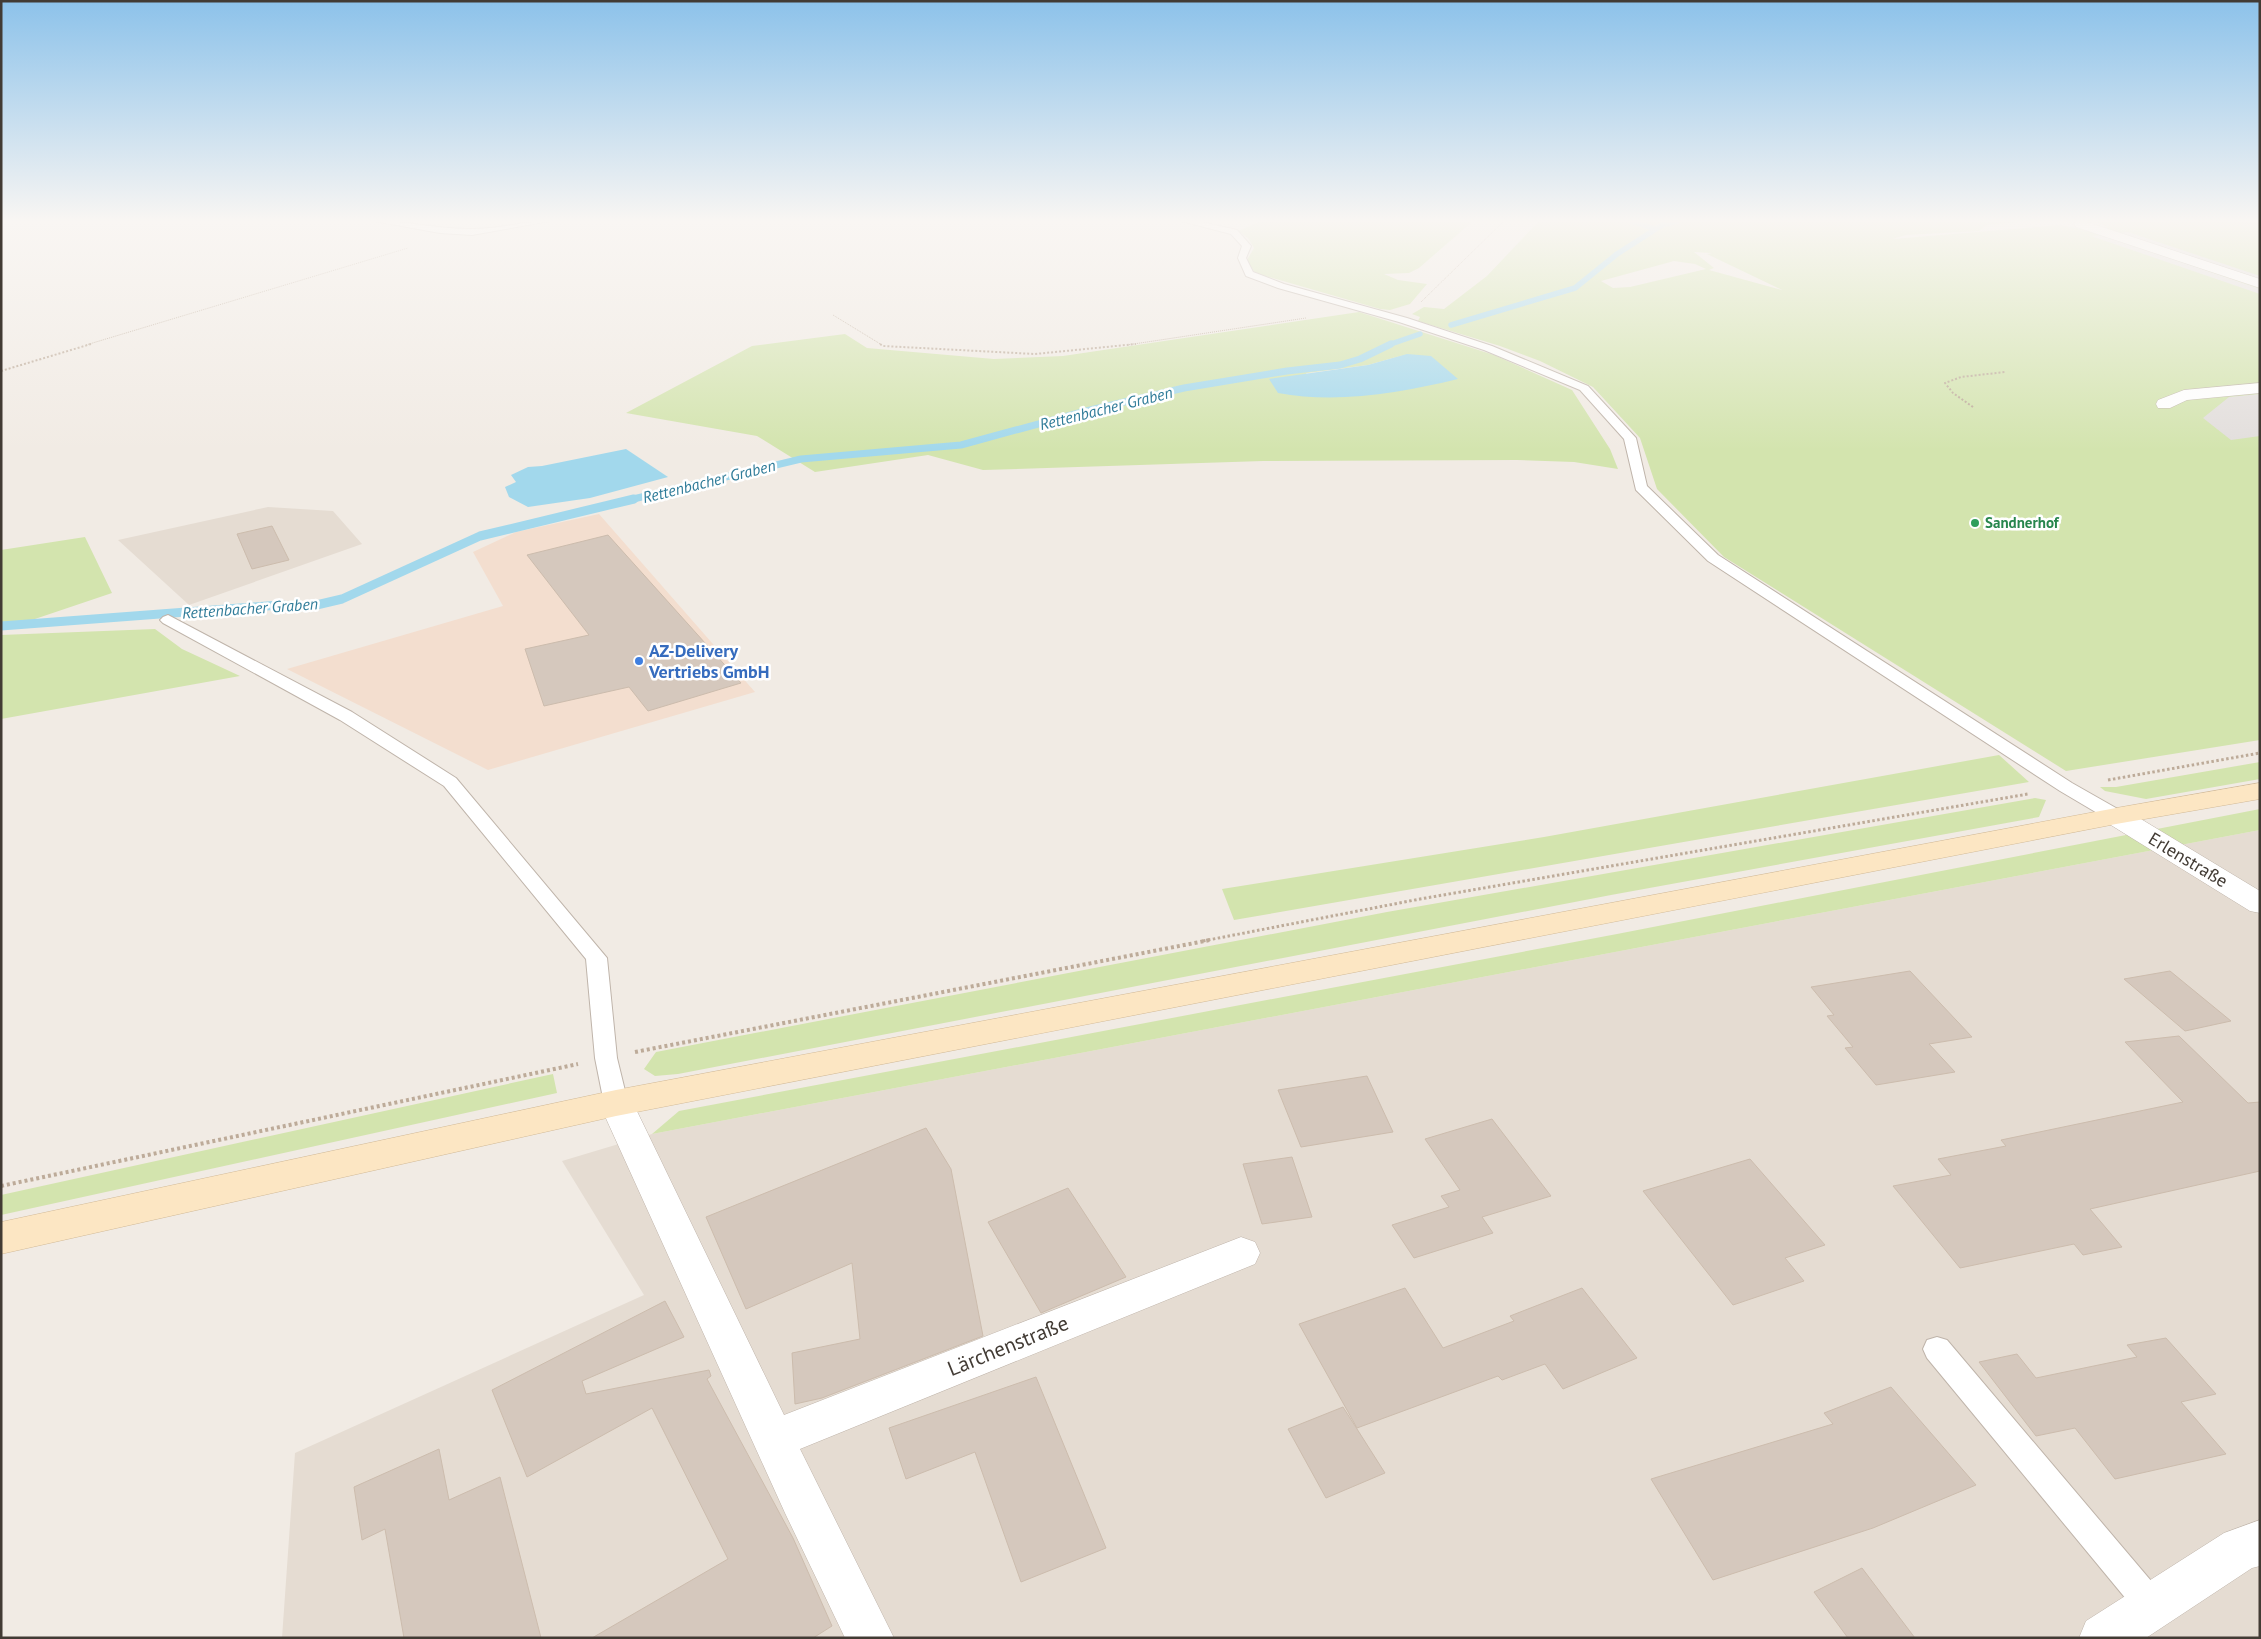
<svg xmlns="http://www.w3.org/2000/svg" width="2261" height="1639" viewBox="0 0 2261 1639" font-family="'PT Sans',sans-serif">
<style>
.residential{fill:#e5dcd2}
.commercial{fill:#f3decf}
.green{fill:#d3e4ae;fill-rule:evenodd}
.parking{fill:#e2dedc}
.water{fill:#a2d8ec}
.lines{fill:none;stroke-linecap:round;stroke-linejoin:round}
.stream-far2{stroke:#a2d8ec;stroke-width:5.5}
.stream-far1{stroke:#a2d8ec;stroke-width:7}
.stream{stroke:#a2d8ec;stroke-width:9}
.building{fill:#d5c8bd;stroke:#ccbcad}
.lane-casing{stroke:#bfb4aa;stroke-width:2}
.street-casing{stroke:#bfb4aa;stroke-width:1}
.secondary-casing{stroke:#d2ba97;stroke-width:1}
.path-far3{stroke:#bdab99;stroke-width:1;stroke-dasharray:1 1;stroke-linecap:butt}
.path-far2{stroke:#bdab99;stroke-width:2;stroke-dasharray:2 2;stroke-linecap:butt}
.path-far1{stroke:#bdab99;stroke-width:3;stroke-dasharray:2.5 2.5;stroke-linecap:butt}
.path{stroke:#bdab99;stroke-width:4;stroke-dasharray:3 3;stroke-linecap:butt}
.lane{fill:#fff;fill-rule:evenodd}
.street{fill:#fff;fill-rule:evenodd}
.secondary{fill:#fce6c3;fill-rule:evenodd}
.leisure-dot{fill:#2e9e5b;stroke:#fff;stroke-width:2}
.shop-dot{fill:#3f7fe0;stroke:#fff;stroke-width:2}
.labels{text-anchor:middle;stroke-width:5;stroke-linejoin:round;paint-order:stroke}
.far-leisure-label{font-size:15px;font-weight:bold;fill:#27864d;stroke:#fff;text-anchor:start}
.far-water-label{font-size:16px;font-style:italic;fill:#307c99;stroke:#fff}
.shop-label{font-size:18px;font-weight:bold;fill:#366cbe;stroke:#fff;text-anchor:start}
.street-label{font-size:18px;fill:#423b34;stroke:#fff}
.near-street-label{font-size:21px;fill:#423b34;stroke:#fff}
</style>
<rect width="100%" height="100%" fill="#f1ebe4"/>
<!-- residential -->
<path class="residential" d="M268,507L333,511L362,544L189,605L118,540Z
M2260,830V1638H282L295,1453L644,1295L562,1161L652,1134Z"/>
<!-- commercial -->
<path class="commercial" d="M599,514L755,692L488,770L287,669L503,606L473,552L516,532Z"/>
<!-- green -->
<path class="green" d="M1261,221H1473L1419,268L1409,273L1384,274L1398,280L1427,284L1410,304L1390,310L1380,309L1255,273L1247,260L1254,248L1248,238L1238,231Z
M1539,221H2029L1987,225L1979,231L1906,235L1893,239L2060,225L2087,230L2108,227L2093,221H2260V740L2066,771L1724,557L1657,489L1640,438L1593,387L1540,361L1500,346L1418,321L1420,317L1412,314L1424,307L1444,309L1487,276ZM1694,252L1712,253L1707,254L1782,290L1709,270L1714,268ZM1674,261L1695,264L1706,269L1630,287L1613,288L1601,281Z
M1359,312L1494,355L1572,390L1610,449L1618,469L1574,462L1517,460L1263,461L983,470L928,455L815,472L757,436L626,413L752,346L845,334L867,348L994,359L1063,356ZM1407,354L1278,393L1307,373L1368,365Z
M85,537L112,593L29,621L1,623V550Z
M155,629L182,649L240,676L1,719V635Z
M1999,755L2029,782L1234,920L1222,889L1544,837Z
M2260,762V779L2146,799L2105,791L2100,787H2116Z
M2035,798L2046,800L2039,817L1611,895L678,1074L655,1076L644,1069L656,1052L1387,912Z
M2260,809V830L652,1134L679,1111L1617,934Z
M553,1074L557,1093L1,1215V1195Z"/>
<!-- parking -->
<path class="parking" d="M2128,232L2260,276V281L2118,233Z
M2102,235L2260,289V294L2091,236Z
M2260,394V436L2231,440L2203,418L2229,397Z"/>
<!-- water -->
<path class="water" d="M1407,354L1431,356L1458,379C1400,393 1337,404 1278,393L1269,379L1368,365Z
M626,449L668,477L590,498L528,507L509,497L505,487L516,482L511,475L528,467L542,466Z"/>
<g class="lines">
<!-- stream-far2 -->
<path class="stream-far2" d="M1632,221L1655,229
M1451,325L1575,288L1617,254L1662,225L1677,221
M1388,345L1420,334"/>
<!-- stream-far1 -->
<path class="stream-far1" d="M629,500L801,459L961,445L1086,411L1184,388L1287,371L1340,365L1360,359L1391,344"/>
<!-- stream -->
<path class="stream" d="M1,626L279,605L308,607L342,599L480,536L634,499"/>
</g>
<!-- building -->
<path class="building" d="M272,526L289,560L252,569L237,534Z
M608,535L741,683L648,711L629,687L544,706L525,649L589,635L527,555Z
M1910,971L1972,1037L1929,1044L1955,1072L1876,1085L1845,1048L1853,1047L1827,1016L1834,1015L1811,987Z
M2170,971L2231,1021L2185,1031L2124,979Z
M2179,1036L2248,1103L2260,1102V1171L2090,1209L2122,1247L2083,1255L2074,1244L1960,1268L1893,1186L1951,1175L1938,1159L2006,1146L2001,1140L2183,1102L2125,1042Z
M1367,1076L1393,1132L1301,1147L1278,1090Z
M1492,1119L1551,1196L1482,1217L1493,1233L1414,1258L1392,1225L1449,1207L1441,1196L1460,1190L1425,1139Z
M926,1128L951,1169L983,1336L822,1398L795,1404L792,1353L860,1339L852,1263L746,1309L706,1217Z
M1292,1157L1312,1217L1262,1224L1243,1164Z
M1750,1159L1825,1245L1785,1258L1804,1281L1733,1305L1643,1191Z
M1068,1188L1126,1277L1041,1313L988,1222Z
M1405,1288L1443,1348L1514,1321L1510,1316L1582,1288L1637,1358L1563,1389L1545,1364L1502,1380L1498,1376L1357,1428L1299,1324Z
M665,1301L684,1337L582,1381L586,1394L709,1370L711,1376L707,1379L793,1538L832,1626L813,1638H592L728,1559L652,1408L527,1477L492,1390Z
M2166,1338L2216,1394L2181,1402L2226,1454L2115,1479L2075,1428L2036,1436L1979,1362L2017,1354L2036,1378L2137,1357L2127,1345Z
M1036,1377L1106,1548L1021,1582L975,1452L906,1479L889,1428Z
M1891,1387L1976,1485L1873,1528L1713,1580L1651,1479L1833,1424L1824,1413Z
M1343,1407L1385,1473L1326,1498L1288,1429Z
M439,1449L449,1500L500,1477L541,1638H404L385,1529L362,1540L354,1487Z
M1862,1568L1915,1638H1848L1814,1592Z"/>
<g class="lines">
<defs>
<path id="lane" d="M374,221C406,221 438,229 470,229C496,230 523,221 550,221L472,235L440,233Z
M1181,221H1197L1237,230L1251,246L1246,258L1253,272L1284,284L1407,318L1492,346L1588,386L1636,438L1647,486L1718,555L2072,783L2123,812L2125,816L2123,820H2109L2060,791L1708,561L1636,490L1624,439L1580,390L1484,350L1399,322L1278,288L1246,276L1238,258L1242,246L1231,234Z
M168,615L352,712L456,778L607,958L617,1058L628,1103L624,1109L616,1112L608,1109L604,1103L595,1058L586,959L444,786L340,720L163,623L160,620L163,617Z
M1937,1337L1947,1340L2163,1595L2168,1606L2163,1617L2152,1622L2141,1617L1927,1358L1923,1349L1927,1340Z"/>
<path id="street" d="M2076,221H2084L2260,279V288L2076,227L2074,224Z
M2260,383V393L2187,400L2170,408H2158L2156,404L2158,400L2184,390Z
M2116,808L2126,810L2260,891V913L2250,911L2106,822L2102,816L2106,810Z
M616,1090L628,1094L633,1103L784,1415L1241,1237L1255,1242L1260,1253L1255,1264L800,1449L894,1638H845L785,1513L599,1103L604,1094Z
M2260,1520V1566L2252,1568L2146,1638H2079L2086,1621L2224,1533Z"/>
<path id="secondary" d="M2260,783V799L2116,824L616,1116L1,1254V1222L616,1090L2116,808Z"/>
</defs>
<!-- lane casing -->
<use href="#lane" class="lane-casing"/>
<!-- street casing -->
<use href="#street" class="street-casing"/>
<!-- secondary casing -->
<use href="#secondary" class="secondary-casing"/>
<!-- path-far3 -->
<path class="path-far3" d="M2155,222L2260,223
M1421,302L1504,221
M833,315L882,345
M86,345L408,248
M1127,345L1306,318"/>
<!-- path-far2 -->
<path class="path-far2" d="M880,344L883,346L1035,354L1136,344
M1,371L91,344
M1973,407L1953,393L1945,383L1961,377L2005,372"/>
<!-- path-far1 -->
<path class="path-far1" d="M2108,780L2260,753
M1203,941L1420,899L2028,794"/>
<!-- path -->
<path class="path" d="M635,1052L1210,940
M1,1186L578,1064"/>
<!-- lane -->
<use href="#lane" class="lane"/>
<!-- street -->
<use href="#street" class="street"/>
<!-- secondary -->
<use href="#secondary" class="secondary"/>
</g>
<!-- sky -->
<linearGradient id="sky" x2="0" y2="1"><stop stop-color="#8cc2ea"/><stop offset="0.49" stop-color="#f9f6f3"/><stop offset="1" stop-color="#f9f6f3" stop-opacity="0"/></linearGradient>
<rect width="2261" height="451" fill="url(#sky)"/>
<!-- markers -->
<circle class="leisure-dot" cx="1975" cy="523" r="5"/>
<circle class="shop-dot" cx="639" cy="661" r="5"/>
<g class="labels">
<!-- far-leisure labels -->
<g class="far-leisure-label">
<text x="1985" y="528">Sandnerhof</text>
</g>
<!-- far-water labels -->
<g class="far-water-label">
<text transform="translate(1106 408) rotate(-14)" y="6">Rettenbacher Graben</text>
<text transform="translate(709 481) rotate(-14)" y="6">Rettenbacher Graben</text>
<text transform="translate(250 608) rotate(-4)" y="6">Rettenbacher Graben</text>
</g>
<!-- shop labels -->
<g class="shop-label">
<text x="649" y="657">AZ-Delivery<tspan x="649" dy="21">Vertriebs GmbH</tspan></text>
</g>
<!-- street labels -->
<g class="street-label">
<text transform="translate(2188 860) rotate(31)" y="6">Erlenstraße</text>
</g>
<!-- near-street labels -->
<g class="near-street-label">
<text transform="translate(1008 1346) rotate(-22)" y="7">Lärchenstraße</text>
</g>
</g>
<!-- border -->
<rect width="2261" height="1639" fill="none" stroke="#423b34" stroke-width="5"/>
</svg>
